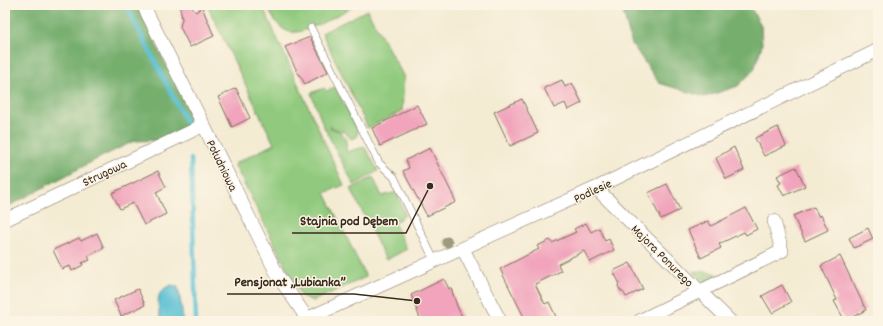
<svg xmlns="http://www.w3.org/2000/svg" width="883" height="326" viewBox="0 0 883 326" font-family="Dekko,sans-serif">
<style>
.green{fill:#91ca7e;stroke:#667a4e}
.forest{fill:#74ae6d;stroke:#586c46}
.water{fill:#55bed3;stroke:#487478}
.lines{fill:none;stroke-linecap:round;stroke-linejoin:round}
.stream{stroke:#55bed3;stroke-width:4.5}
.building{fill:#f1a4bc}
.lane-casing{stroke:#7c6e5d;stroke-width:8}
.street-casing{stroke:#7c6e5d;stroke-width:14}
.lane{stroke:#fff;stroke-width:7}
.street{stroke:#fff;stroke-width:13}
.tree{fill:#9d9b7f}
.labels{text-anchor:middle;stroke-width:3;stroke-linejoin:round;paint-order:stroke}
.street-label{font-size:13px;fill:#3b2a1e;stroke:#fcf5e5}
.leader{fill:none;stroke:#3b2a1e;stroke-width:1.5}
.callout-dot{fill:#3b2a1e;stroke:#fcf5e5;stroke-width:1.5}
.callout-label{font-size:14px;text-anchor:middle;font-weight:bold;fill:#3b2a1e;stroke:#fcf5e5;stroke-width:3;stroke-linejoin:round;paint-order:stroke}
</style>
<rect width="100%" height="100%" fill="#fcf5e5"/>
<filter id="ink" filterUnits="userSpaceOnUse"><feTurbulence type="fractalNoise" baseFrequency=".025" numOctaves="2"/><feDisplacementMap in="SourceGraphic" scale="8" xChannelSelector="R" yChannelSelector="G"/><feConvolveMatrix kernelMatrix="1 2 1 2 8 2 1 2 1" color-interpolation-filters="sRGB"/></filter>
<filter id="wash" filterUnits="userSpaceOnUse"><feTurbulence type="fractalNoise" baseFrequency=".012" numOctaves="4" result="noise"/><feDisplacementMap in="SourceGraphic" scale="16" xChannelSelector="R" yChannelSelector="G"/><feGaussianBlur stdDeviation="0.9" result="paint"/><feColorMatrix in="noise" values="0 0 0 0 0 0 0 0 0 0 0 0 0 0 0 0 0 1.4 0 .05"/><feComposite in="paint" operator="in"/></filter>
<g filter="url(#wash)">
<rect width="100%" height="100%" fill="#f4ebd3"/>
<!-- green -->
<path class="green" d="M207,5H262L344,185L325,193L366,277L313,301L301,296L234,164L274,144Z
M266,5H352L351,8C337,15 304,35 290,32C279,30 271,15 266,5Z
M367,10L404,77L402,111L368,128L322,33Z
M335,87L358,130L357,137L351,139L345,132L329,127C345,134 347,134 346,152L364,147L369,154L378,171L354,185L323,125L311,93L324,88L327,91Z
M373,177L382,196L397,192L405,215L394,223L407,249L386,260L351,189Z
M693,271L716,273L717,276C704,283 703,282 693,271Z"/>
<!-- forest -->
<path class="forest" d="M5,5H137L196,127L165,140L134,141L95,160L5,208Z
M621,5H749L761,25L762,45L754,70L738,86L705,97L659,83L632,44Z"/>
<!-- water -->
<path class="water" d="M172,285L178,287L182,310L183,321H161C158,305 153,291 172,285Z"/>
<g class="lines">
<!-- stream -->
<path class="stream" d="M126,5L186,122
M191,159L196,321"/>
</g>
<g id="blocks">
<!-- building -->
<path class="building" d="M186,5H189L196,12L202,7L214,36L190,47L180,27L182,19L180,7Z
M310,37L328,72L305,84L297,71L285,47Z
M562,80L565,87L572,83L582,103L568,110L565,103L554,108L544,88Z
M236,88L250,118L232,127L218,97Z
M522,99L538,133L510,146L494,112Z
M417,105L427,124L380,146L372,128Z
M778,127L786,146L764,156L755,138Z
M734,147L744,170L726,179L716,158Z
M430,148L456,202L427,216L403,171L409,168L406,160Z
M796,167L805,186L784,196L778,185L781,183L777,176Z
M158,171L166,187L156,192L166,214L144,225L133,203L120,209L112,193Z
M667,184L680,210L661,219L648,193Z
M814,207L819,217L821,215L828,230L805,241L793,216Z
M746,208L757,229L746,235L744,232L719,244L721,248L701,258L688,230L708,221L711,226Z
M586,223L591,232L599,228L605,241L609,239L614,250L590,262L584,251L558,264L561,271L535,284L545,304L549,302L558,321H526L500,269L539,249L537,246L550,240L552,243L576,232L574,229Z
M868,228L873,239L854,248L849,238Z
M97,233L104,248L88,256L90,260L82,263L83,265L72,271L70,266L62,269L53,250L79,238L81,241Z
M840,256L866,310L845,321L834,301L837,300L821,266Z
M630,263L643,289L626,297L624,293L620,290L618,286L619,282L613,271Z
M444,279L449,289L451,288L457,306L464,321H421L411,295Z
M782,285L791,302L772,313L762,296Z
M138,289L145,305L121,316L114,300Z"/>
</g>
</g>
<g filter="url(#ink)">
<use href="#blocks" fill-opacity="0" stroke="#7c6e5d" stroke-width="1"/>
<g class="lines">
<defs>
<path id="lane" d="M311,28L379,163L394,177L435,262"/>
<path id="street" d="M143,5L203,124L278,276L309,321
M596,188L730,321
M5,220L194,130L203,124
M463,249L500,321
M302,321L596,188L878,50
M639,321L782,251L774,221"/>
</defs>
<!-- lane casing -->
<use href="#lane" class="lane-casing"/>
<!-- street casing -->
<use href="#street" class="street-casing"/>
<!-- lane -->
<use href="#lane" class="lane"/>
<!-- street -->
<use href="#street" class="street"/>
</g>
<!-- trees -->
<circle class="tree" cx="447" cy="242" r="5.5"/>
</g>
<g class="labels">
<!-- street labels -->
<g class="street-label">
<text transform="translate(223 165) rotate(64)" y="5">Południowa</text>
<text transform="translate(104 172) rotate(-25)" y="5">Strugowa</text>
<text transform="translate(592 190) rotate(-25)" y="5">Podlesie</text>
<text transform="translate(663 255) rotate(45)" y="5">Majora Ponurego</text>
</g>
</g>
<!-- callouts -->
<path class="leader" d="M430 186L406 233H292M417 301L354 294H227"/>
<g class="callout-dot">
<circle cx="430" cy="186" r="4"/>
<circle cx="417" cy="301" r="4"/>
</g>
<g class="callout-label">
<text x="349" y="225">Stajnia pod Dębem</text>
<text x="290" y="286">Pensjonat „Lubianka”</text>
</g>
<!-- margin -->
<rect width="883" height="326" fill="none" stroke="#fcf5e5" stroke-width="20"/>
</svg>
